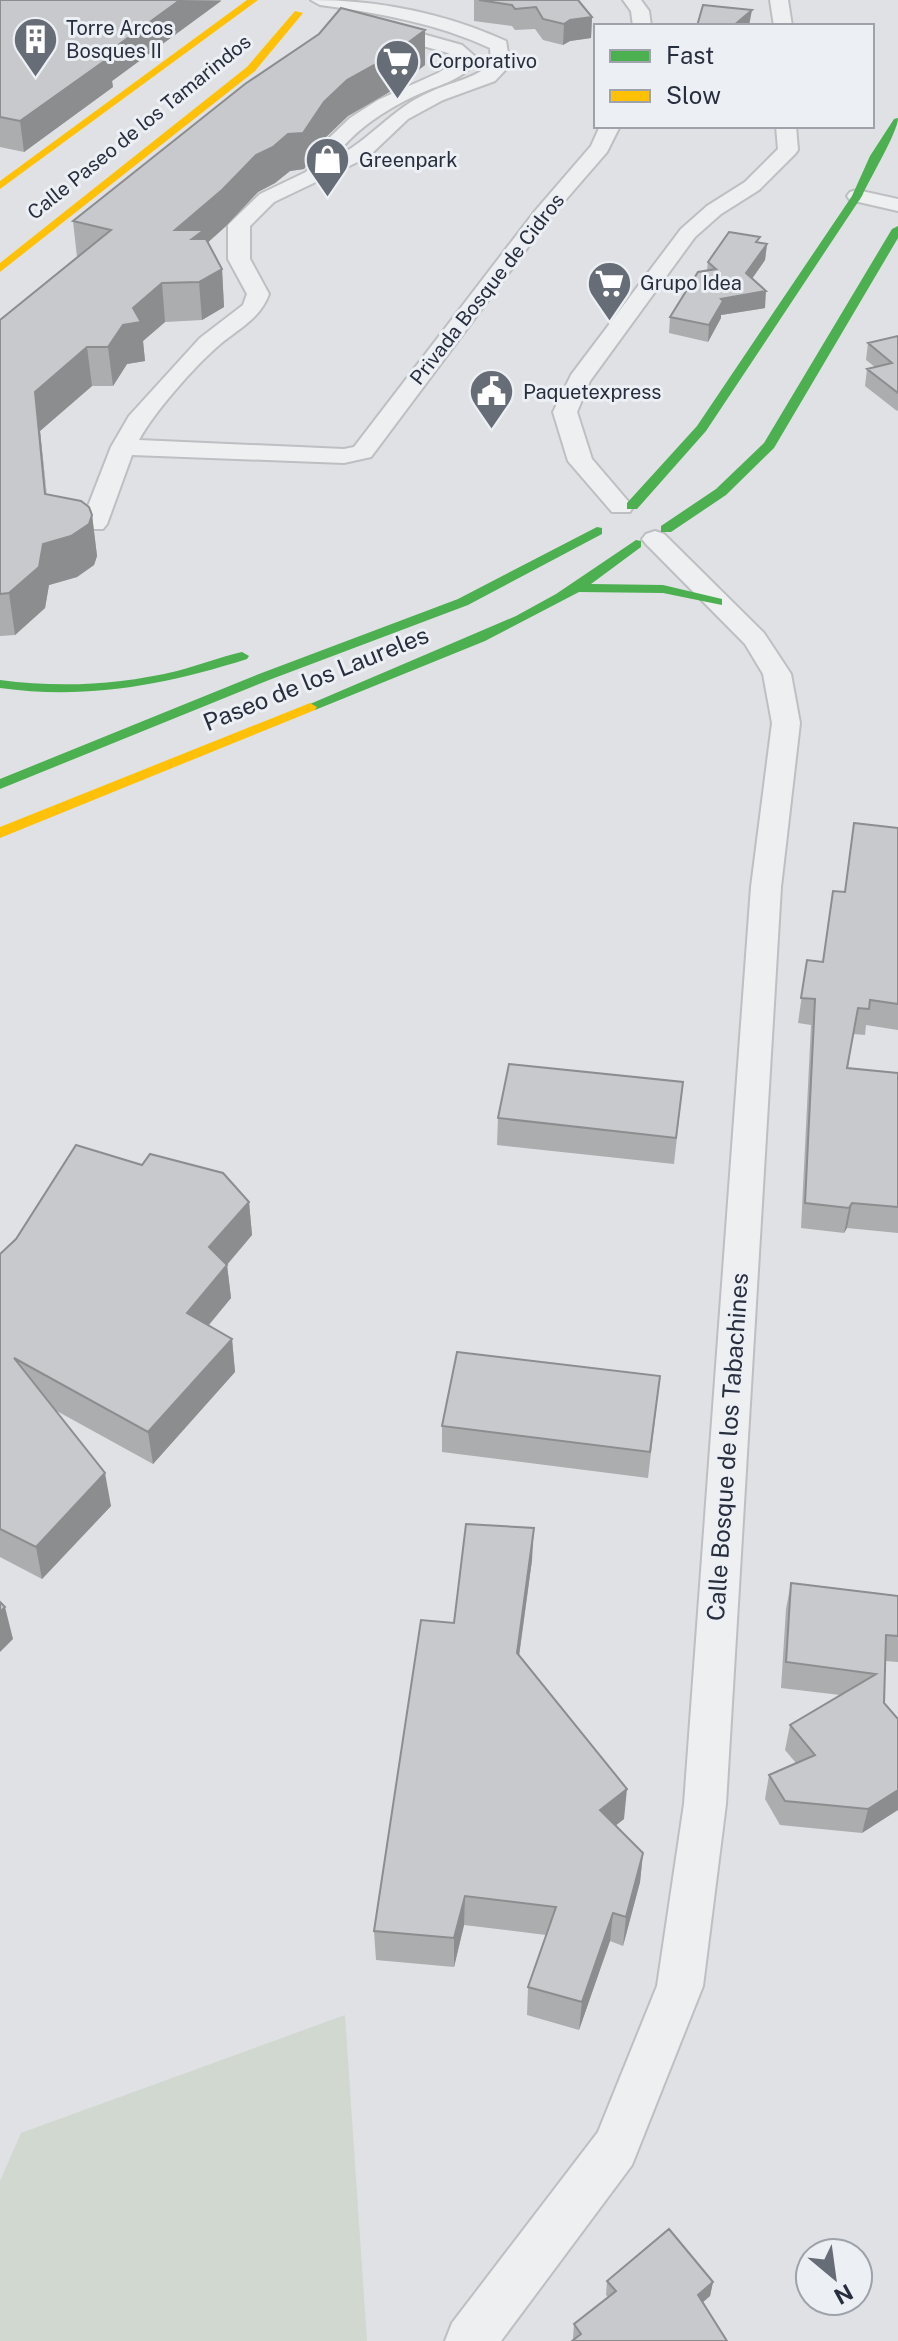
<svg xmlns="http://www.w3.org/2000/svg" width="898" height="2341" viewBox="0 0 898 2341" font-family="'Public Sans',sans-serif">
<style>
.green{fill:#d0d8cf}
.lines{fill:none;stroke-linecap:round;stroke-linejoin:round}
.street-casing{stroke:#bdbfc2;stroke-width:4}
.street{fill:#eeeff1;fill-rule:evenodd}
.fast{fill:#4caf50;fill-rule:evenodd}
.slow{fill:#ffc107;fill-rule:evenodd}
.wall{fill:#abadaf}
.shaded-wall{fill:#8b8d8f}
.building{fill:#c7c9cc;stroke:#8b8d8f;stroke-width:2}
.labels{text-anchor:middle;stroke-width:6;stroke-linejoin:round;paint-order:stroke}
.far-poi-label{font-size:20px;fill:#272e3d;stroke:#eceff4;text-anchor:start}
.far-street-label{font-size:20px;fill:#272e3d;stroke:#eceff4}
.street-label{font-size:24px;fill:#272e3d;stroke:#eceff4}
</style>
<rect width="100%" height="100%" fill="#dfe1e4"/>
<!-- green -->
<path class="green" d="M345,2015L367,2341H0V2181L21,2133Z"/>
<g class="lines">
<defs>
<path id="street" d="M311,0C378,0 444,13 506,41L510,65L495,81L443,100L408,119L368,157L274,202L250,226V259L269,294C260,319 238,329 218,346C194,367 154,412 139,440L344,449L354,447L535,211L591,146L600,126H620L607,152L549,219L371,457L344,463L132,455L107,524L103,529H85L81,524L111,447L129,416L200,338L243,305L247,294L228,259V225L232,221L260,194L306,172L327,140L350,118L378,100L438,73L458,60L448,53L412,43L410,39L412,35L419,33L462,45L478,59C463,80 441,84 419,94C386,109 355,129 334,158C370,141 392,108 430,92C451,82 474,79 491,64L490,48C436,23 378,13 320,5Z
M623,0H641L649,11L651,26H633L631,11Z
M770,0H788L792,26H774Z
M776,126H796L798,150L795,154L759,190L721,214L695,237L590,381L577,412L592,459L633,507L630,512H612L568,461L553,412L571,375L681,229L707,206L745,182L778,149Z
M857,190L898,199V211L850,200L847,196L850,192Z
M655,531L664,534L764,633L791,674L800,723L781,887L726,1804L703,1986L632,2165L501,2341H445L452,2323L598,2132L657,1986L684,1804L751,887L772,723L763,674L745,644L646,544L642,539L646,534Z"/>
</defs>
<!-- street casing -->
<use href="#street" class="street-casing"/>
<!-- street -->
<use href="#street" class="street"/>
<!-- fast -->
<path class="fast" d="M898,118C898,132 870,178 862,196L706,431L637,509H627V503L697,426L852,196L870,156L894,119Z
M898,226V238L774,448L726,495L671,532H661V526L716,489L764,443L892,229Z
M597,527L602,528V534L468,605L269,680L0,789V779L259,674L458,599Z
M636,540L641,541V547L591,584L663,585L722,599V605L663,593L579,592L485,641L315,710H305L303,707L516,616L556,594Z
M242,652L249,656L247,659C165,685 86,700 0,688V680C60,688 118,685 177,671C199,665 220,657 242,652Z"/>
<!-- slow -->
<path class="slow" d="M247,0H258L0,189V181Z
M295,11L303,13L255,71L0,272V263L247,67Z
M310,703L317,707L315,710L0,838V827Z"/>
</g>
<!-- wall -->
<path class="wall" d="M0,0H221V1L112,81L113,87L24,152L0,147Z
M474,0H578L592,17L591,38L570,41L563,45L543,40L535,29L515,30L512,26L474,21Z
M425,30V65L391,91L348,116L325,138L304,169L290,171L275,183L258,192L225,227L208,242L222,269L224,307L202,320L165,322L143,341L145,361L127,364L113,386H92L40,431L46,494L92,515L97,556L94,565L77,577L49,585L45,608L15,635L0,636V320L77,257L73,221Z
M759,242L767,244L765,260L752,278L765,308L721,315V318L708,342L669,333L670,317L707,270L708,262Z
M898,336V410L897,411L865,386L867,369L875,367L866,360L868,343Z
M898,828V1030L866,1025L865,1035L853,1034L848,1068L898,1073V1233L847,1228L844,1233L801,1228L811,1025L798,1023L807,960L823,962L844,892Z
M683,1082L674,1164L497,1145L498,1118Z
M249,1202L252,1235L227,1265L231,1298L209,1325L232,1339L235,1372L153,1464L55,1410L111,1506L42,1579L0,1557V1254Z
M657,1402L648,1478L442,1452V1426Z
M532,1560L519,1657L624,1819L615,1826L643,1853L640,1882L623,1946L610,1941L579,2030L527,2015L528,1987L546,1935L464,1925L454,1967L376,1960L374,1931L454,1623Z
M791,1583L898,1596V1662L885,1661L884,1703L898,1719L862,1833L780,1825L765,1799L769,1775L796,1763L785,1750L790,1725L840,1695L781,1688L786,1609Z
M607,2281L713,2282L710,2296L702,2303L574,2340L573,2338L574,2324L608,2297L606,2295Z"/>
<!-- shaded-wall -->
<path class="shaded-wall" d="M180,0L221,1L112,81L113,87L24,152L20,121L103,56Z
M752,10L749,26H733Z
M592,17L591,38L570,41L563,45L564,24L570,20Z
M425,30V65L391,91L348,116L325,138L304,169L290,171L275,183L258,192L225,227L205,245L175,230L256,155L347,80Z
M767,244L765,260L745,289L746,273Z
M222,269L224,307L202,320L199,282Z
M162,283L165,322L143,341L145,361L127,364L113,386L108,347L133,308Z
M766,291L765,308L721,315V318L708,342L709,325L721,299Z
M87,347L92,386L40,431L51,534L35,392Z
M92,515L97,556L94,565L77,577L49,585L45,608L15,635L9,593L43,544Z
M249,1202L252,1235L213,1281L209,1247Z
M852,1203L847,1228L844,1233L849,1208Z
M227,1265L231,1298L191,1346L187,1313Z
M232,1339L235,1372L153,1464L148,1432Z
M105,1473L111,1506L42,1579L36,1547Z
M534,1528L532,1560L515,1684L517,1653Z
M5,1607L13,1639L0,1652V1612Z
M627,1789L624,1819L597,1840L600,1810Z
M898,1790V1810L862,1833L868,1809Z
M643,1853L640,1882L623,1946L626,1917Z
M465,1896L464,1925L454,1967V1938Z
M613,1913L610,1941L579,2030L582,2002Z
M713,2282L710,2296L695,2309L698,2295Z"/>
<!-- building -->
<path class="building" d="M0,0H180L103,56L110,57L20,121L0,117Z
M479,0H578L592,17L570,20L564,24L543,19L536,7L515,9L512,5Z
M703,5L752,10L733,26H697Z
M341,8L425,30L390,56L347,80L324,102L303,133L288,134L273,147L256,155L222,190L175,230H204L192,239H206L222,269L199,282L162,283L133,308L141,322L123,325L108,347H87L35,392L45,494L81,501L89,507L92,515L89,524L71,536L43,544L39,567L9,593L0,594V320L111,230L73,221L245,84L319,34Z
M729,232L760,237L756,242L767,244L746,273L766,291L721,299L723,301L709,325L670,317L698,272L716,269L708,262Z
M898,336V393L867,369L892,363L868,343Z
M854,823L898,828V1004L870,1000L869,1009L858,1008L847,1068L898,1073V1207L852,1203L849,1208L805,1203L815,999L801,998L807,960L823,962L833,891L845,892Z
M509,1064L683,1082L676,1138L498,1118Z
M76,1145L142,1165L150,1154L223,1173L249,1202L209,1247L227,1265L187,1313L232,1339L148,1432L14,1358L105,1473L36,1547L0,1529V1254L16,1239Z
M457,1352L660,1376L650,1452L442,1426Z
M466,1524L534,1528L517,1653L627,1789L600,1810L643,1853L626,1917L613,1913L582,2002L528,1987L556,1907L465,1896L454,1938L374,1931L421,1620L454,1623Z
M791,1583L898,1596V1636L886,1635L884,1703L898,1719V1790L868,1809L785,1801L769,1775L815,1755L790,1725L876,1674L786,1662Z
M0,1602L5,1607L0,1612Z
M669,2229L713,2282L698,2295L727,2341H572L581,2334L574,2324L616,2291L607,2281Z"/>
<!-- icons -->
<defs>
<symbol id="building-pin" viewBox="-11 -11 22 30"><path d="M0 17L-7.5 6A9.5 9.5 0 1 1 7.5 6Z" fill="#676d77" stroke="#eceff4"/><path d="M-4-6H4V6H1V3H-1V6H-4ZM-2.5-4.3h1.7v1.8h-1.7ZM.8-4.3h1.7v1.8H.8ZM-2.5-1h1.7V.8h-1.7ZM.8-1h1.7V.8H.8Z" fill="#fff"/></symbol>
<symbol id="supermarket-pin" viewBox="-11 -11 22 30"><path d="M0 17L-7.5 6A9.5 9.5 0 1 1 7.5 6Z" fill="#676d77" stroke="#eceff4"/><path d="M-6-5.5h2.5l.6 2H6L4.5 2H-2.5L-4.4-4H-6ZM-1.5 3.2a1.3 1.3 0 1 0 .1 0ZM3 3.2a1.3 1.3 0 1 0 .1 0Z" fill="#fff"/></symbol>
<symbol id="shop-pin" viewBox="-11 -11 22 30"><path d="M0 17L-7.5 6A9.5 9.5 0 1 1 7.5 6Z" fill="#676d77" stroke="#eceff4"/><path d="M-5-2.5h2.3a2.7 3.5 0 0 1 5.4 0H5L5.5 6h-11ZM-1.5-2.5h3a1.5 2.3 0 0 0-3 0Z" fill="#fff"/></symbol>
<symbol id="civic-pin" viewBox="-11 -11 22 30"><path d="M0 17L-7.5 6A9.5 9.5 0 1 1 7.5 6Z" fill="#676d77" stroke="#eceff4"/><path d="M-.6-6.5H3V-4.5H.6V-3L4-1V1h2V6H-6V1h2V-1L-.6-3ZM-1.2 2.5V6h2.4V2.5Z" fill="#fff"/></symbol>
</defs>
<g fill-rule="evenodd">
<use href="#building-pin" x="10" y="14" width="51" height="69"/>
<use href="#supermarket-pin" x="372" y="36" width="51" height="69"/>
<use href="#shop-pin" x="302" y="134" width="51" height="69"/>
<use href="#supermarket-pin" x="584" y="258" width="51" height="69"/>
<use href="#civic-pin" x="466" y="366" width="51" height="69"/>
</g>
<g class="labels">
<!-- far-poi labels -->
<g class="far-poi-label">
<text x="66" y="35">Torre Arcos<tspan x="66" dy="23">Bosques II</tspan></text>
<text x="429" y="68">Corporativo</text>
<text x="359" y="167">Greenpark</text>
<text x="640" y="290">Grupo Idea</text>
<text x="523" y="399">Paquetexpress</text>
</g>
<!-- far-street labels -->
<g class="far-street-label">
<text transform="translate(139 127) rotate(-39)" y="7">Calle Paseo de los Tamarindos</text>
<text transform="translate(487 289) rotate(-52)" y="7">Privada Bosque de Cidros</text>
</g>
<!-- street labels -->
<g class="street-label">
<text transform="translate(316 679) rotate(-22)" y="8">Paseo de los Laureles</text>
<text transform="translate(728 1447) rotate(-86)" y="8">Calle Bosque de los Tabachines</text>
</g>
</g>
<!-- legend -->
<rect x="594" y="24" width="280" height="104" fill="#eceff4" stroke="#9da2ab" stroke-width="2"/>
<rect x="610" y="50" width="40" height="12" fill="#4caf50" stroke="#9da2ab" stroke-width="2"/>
<text x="666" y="64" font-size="24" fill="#272e3d">Fast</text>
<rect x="610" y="90" width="40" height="12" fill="#ffc107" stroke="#9da2ab" stroke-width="2"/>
<text x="666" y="104" font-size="24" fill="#272e3d">Slow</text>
<!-- north arrow -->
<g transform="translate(834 2277) rotate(151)"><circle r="38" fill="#eceff4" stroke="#9da2ab" stroke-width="2"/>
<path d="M0-6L14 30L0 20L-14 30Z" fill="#676d77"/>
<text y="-12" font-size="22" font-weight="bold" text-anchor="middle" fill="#272e3d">N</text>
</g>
</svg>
